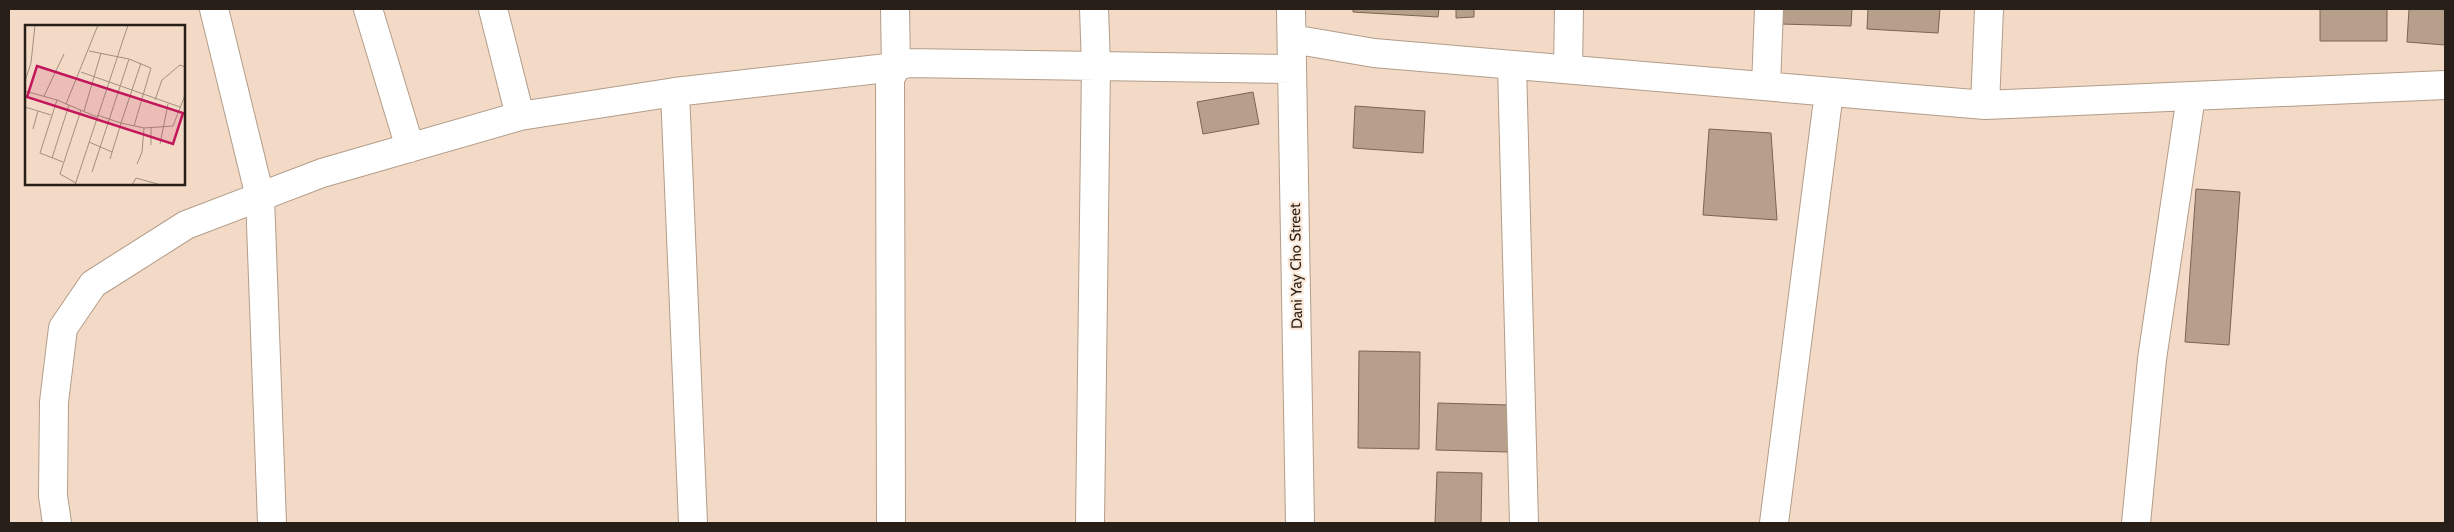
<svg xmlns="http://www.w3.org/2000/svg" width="2454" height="532" viewBox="0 0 2454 532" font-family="Cabin,sans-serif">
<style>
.building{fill:#b6a08c;stroke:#7a6553}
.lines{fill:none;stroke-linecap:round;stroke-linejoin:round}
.minor-casing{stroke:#b39d89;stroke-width:30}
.minor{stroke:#fff;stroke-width:28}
.labels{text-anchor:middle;stroke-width:4.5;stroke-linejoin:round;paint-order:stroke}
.street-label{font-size:15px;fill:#282018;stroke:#fbe8d8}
.inset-road{fill:none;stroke:#a19080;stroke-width:1}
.view{fill:#c2185b;fill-opacity:0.15;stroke:#c2185b;stroke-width:2.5}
.inset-edge{fill:none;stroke:#282018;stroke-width:2.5}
</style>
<rect width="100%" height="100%" fill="#f2dac6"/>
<!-- building -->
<path class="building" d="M1353,9H1439L1438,17L1353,12Z
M1456,9H1474V17L1456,18Z
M1782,9H1852L1851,26L1781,24Z
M1868,9H1940L1938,33L1867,29Z
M2320,9H2387V41H2320Z
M2409,9H2445V45L2407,42Z
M1253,92L1259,124L1203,134L1197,102Z
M1355,106L1425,111L1423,153L1353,148Z
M1709,129L1771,133L1777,220L1703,215Z
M2196,189L2240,192L2229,345L2185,342Z
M1359,351L1420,352L1419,449L1358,448Z
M1438,403L1509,405L1508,452L1436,450Z
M1437,472L1482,473L1481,523H1435Z"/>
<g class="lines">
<defs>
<path id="minor" d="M214,9L260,197L272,523
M368,9L410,148
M493,9L520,116
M1291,9L1300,523
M1292,39L1374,53L1985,105L2445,85
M1512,65L1524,523
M1568,69L1569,9
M1766,86L1769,9
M675,92L693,523
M1985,105L1989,9
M57,523L53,496L54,402L63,328L93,284L186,225L322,173L520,116L675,92L896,67L895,9
M891,523L890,79L896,67L907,63L1292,69
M1090,523L1096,66L1094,9
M1774,523L1829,92
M2136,523L2152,359L2191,96"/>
</defs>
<!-- minor casing -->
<use href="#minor" class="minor-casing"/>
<!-- minor -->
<use href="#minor" class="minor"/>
</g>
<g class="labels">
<!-- street labels -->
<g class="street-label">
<text transform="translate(1296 266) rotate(-91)" y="5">Dani Yay Cho Street</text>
</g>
</g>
<!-- overview -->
<g transform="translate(25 25)">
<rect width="160" height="160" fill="#f2dac6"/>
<path class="inset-road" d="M64,26L104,34L126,43L109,101M56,47L155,82M0,56L6,38L10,0M0,66L32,75L72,92M19,71L39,29M32,75L15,128L38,137M130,75L137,55L155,40L160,42M41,79L73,0M0,82L26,90M59,86L76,28M72,90L96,98L116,38M8,104L13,86M64,117L87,127M135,119L143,79M126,120V103M27,133L44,80M85,134L96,98L119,103L148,101L160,70M112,139L117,127L119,103M67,147L104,34M51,158L35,149L56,85M50,160L103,0M107,160L111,153L136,160"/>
<path class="view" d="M12,41L158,88L148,119L2,72Z"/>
<rect width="160" height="160" class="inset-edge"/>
</g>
<!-- border -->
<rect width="2454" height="532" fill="none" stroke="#282018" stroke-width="20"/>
</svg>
